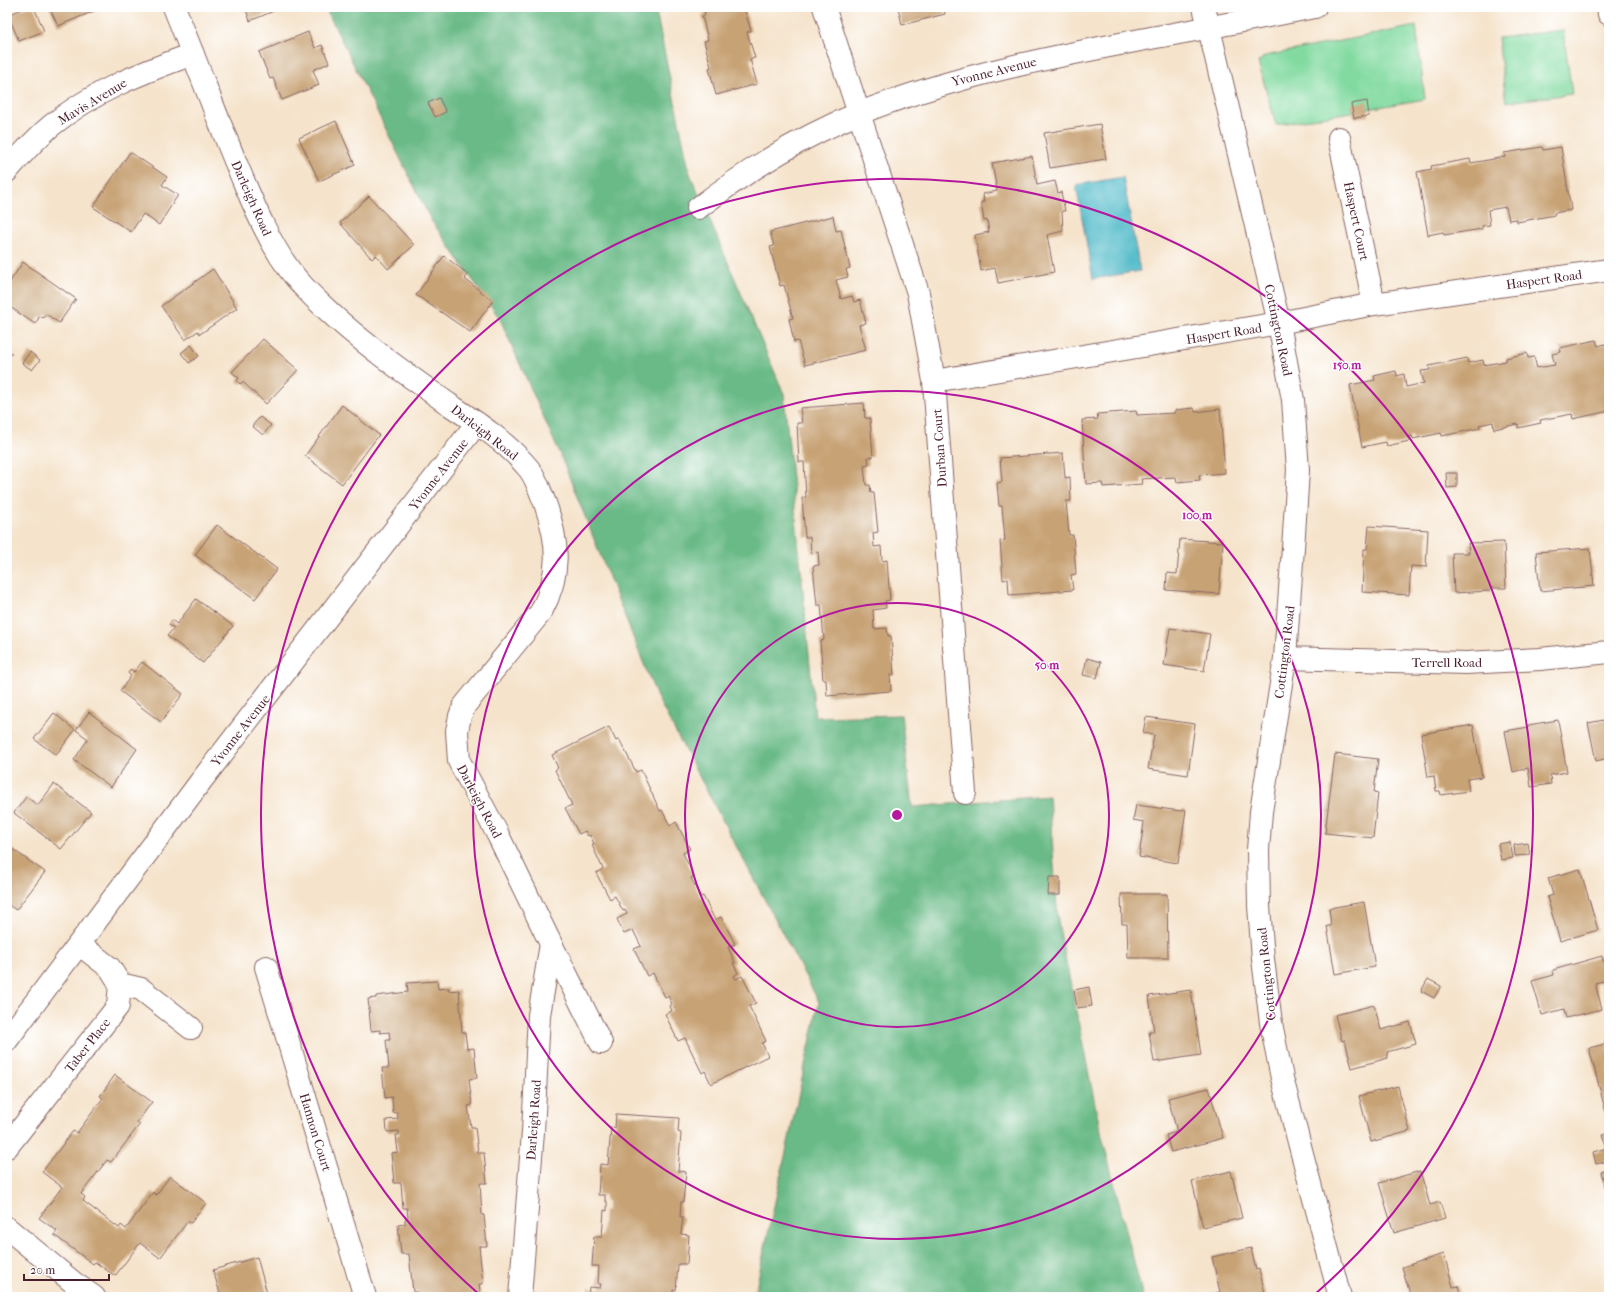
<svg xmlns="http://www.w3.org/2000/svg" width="1616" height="1304" viewBox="0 0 1616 1304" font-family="'IM FELL French Canon',serif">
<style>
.green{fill:#82daa0;stroke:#667c66}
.forest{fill:#69ba86;stroke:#5a6c58}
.water{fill:#4db9c8;stroke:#4c6c7a}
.building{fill:#c7a275}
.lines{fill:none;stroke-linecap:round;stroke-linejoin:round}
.minor-casing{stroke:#866463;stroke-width:24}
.minor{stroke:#fff;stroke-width:22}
.ring{fill:none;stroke:#b5179e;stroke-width:2}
.labels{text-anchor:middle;stroke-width:3;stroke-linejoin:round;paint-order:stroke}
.street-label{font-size:13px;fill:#4a1f2b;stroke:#fff}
.centre{fill:#b5179e;stroke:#fff;stroke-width:2}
.ring-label{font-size:12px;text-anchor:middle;font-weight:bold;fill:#b5179e;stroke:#fff;stroke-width:3;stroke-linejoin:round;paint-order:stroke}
</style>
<rect width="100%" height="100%" fill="#fff"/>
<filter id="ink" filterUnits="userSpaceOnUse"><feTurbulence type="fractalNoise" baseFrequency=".025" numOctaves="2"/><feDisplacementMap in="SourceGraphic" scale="8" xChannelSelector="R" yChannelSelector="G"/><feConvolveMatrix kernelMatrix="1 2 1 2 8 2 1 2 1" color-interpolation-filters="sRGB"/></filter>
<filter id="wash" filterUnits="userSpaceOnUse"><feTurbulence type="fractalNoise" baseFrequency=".012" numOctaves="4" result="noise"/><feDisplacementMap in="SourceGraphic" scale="16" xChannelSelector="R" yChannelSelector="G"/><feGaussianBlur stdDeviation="0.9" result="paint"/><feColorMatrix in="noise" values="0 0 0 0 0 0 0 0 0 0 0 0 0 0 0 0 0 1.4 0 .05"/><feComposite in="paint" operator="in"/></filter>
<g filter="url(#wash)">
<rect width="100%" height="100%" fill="#f5e3cb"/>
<!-- green -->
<path class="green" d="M1416,26L1425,99L1276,125L1258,62L1265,56Z
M1563,30L1572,94L1506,102L1498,38Z"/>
<!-- forest -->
<path class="forest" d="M325,7H655L690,174L784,394L815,717L901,715L912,807L1049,796L1058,922L1099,1124L1143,1297H754L819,1002L657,697L562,459L500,319L431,220Z"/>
<!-- water -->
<path class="water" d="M1123,177L1140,271L1093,279L1076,185Z"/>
<g id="blocks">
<!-- building -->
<path class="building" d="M27,7H34L44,31L19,41L8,15Z
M49,7H98L99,9L58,26Z
M245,7H283L250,21Z
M703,7H744L751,31L747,32L755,58L750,59L757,84L716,95L709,68L711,67L704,41L708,40L702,16L705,15Z
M898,7H943L945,14L902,25Z
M308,32L315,48L322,45L329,63L313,70L319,85L282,100L273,78L270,79L259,52Z
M439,98L446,112L435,117L428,103Z
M1367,101L1369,116L1354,118L1351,104Z
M336,121L355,165L319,181L299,138Z
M1100,124L1106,159L1050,168L1044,133Z
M1542,147L1543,150L1561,147L1571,210L1554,213L1555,215L1517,222V219L1509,220L1506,207L1488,210L1490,225L1482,226V229L1444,235L1443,232L1428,235L1417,172L1432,169L1431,166L1470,159L1471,163L1505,157L1504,153Z
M130,152L167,177L162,185L178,195L159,225L143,214L131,232L93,207Z
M1032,156L1037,185L1055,181L1058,193L1061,192L1065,211H1062L1063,231L1047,235L1054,272L998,283L995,268L981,271L975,235L989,232L987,220L984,221L981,202H984L983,194L997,191L992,163Z
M369,196L414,245L388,269L376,255L372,259L340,223Z
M833,216L836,231L841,230L850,268L846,269L848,277L836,280L841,299L852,296L854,302L860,300L866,323L859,325L866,350L805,365L798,341L794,342L789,319L793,318L784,285L780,286L770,247L774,246L770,232Z
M444,256L468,274L465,279L493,301L470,332L416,295Z
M23,262L76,299L59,323L46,314L43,318L40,316L35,324L7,305V286Z
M213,269L237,308L200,334L198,331L185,340L161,306Z
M263,339L298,370L266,404L243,382L240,384L237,381L239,378L232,372Z
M1596,340L1598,346L1609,343V411L1573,419L1572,414L1540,420L1541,423L1518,428V424L1494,429L1493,422L1479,425L1480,428L1442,436L1441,433L1413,439L1412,436L1409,437V441L1387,446L1386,442L1362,447L1350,385L1375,380L1374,376L1396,371L1397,376L1404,374L1406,387L1424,383L1421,371L1430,370L1429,366L1467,358L1468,363L1483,360L1484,365L1506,361V358L1527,353L1528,358L1534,357L1537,368L1555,365L1552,354L1561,352L1560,348Z
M191,345L199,356L189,363L181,353Z
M7,349L12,353L7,360Z
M30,352L40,360L32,370L22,363Z
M864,403L865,418H870L873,457H868L869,465L864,466L866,485H870L871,493H874L878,532L873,533L874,547L881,546L882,561L887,560L890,600L885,601L886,608L873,610L874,629L887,628L888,636H891L894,675H890L891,691L827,696L826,680H823L820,641L824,640L821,605H817L813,566L819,565L818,552L811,553L810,537H805L802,498L806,497L804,462H799L797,423H802L800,408Z
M342,405L379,435L342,484L305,456Z
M1194,408L1195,412L1220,409L1225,473L1199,475L1200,480L1177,482L1176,477L1141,479L1142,484L1103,487L1102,483L1086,484L1082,420L1098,419L1097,414L1136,411L1137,415L1175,413V410Z
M260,417L271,425L263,435L252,426Z
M1063,453L1065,478L1070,477L1071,501H1066L1069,535H1073L1076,574L1071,575L1073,590L1009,595L1008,579L1003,580L1000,541L1005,540L1002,506H999L997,483L1002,482L1000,458Z
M1446,473H1457V487L1447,488Z
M217,525L277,569L255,599L195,555Z
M1369,526L1428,530L1426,567L1411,566L1409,595L1362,592L1364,549H1367Z
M1180,539L1223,542L1219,594L1166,590L1167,573L1177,574Z
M1504,542L1506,588H1491L1490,591L1454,593L1452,553H1469L1468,543Z
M1590,548L1594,586L1540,591L1536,552Z
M196,599L233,626L203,663L167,636L174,628L169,625L172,620L177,624Z
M1170,628L1210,634L1204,671L1164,665Z
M1087,658L1101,662L1097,678L1083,675Z
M142,662L183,694L161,722L120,691L131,676L128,673L131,669L134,672Z
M89,712L137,749L111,787L74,760L88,739L76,730Z
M54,713L75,730L56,755L34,739Z
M1146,717L1195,724L1188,775L1148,769L1154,735L1143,733Z
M1609,719V758L1596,761L1588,723Z
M1558,720L1567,772L1550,775L1551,784L1531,787L1528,768L1513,772L1505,731L1529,727L1528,725Z
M1473,725L1482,777L1467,779L1469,791L1441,795L1440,791H1436L1434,776L1428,777L1421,734Z
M609,727L616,741L619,739L636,772L641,770L660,811L662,810L670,826L676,822L690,849L683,853L694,876L691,878L701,897L703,896L715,920L721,917L735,944L728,947L735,963H733L738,973L734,976L736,979L742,976L756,1003L749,1006L766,1041L762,1043L768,1056L711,1084L705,1071L702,1073L685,1038L678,1041L665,1014L672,1011L670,1006L672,1004L668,996L665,997L653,973L647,976L634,949L641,946L633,930L624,934L617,919L627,914L625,910L623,911L615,896L610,899L596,873L603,869L592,845L594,844L590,835L588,836L585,831L579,834L565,808L572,805L555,770L558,768L552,755Z
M1335,754L1378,759L1374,792L1378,793L1373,838L1325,833Z
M54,784L91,812L61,849L14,813L26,797L38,805Z
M1136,805L1181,811L1182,810H1186L1178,863L1139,857L1144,822L1133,820Z
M1510,842L1513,858L1501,860L1498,844Z
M1528,843L1530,855L1515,856L1514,845Z
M8,846L45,872L16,910L7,904Z
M1580,869L1598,930L1560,941L1547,897L1553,895L1548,878Z
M1049,877H1060V895H1048Z
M1121,894H1167L1168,958H1128L1127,924H1122Z
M1364,902L1375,967L1335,974L1327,926H1331L1329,908Z
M1602,956L1608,980L1595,983L1602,1009L1566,1018L1564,1009L1542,1015L1532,981L1554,975L1553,970Z
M1428,979L1441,986L1434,998L1421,991Z
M437,981L438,989L449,988V991L459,990L462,1032H465L467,1049L474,1048L477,1078L469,1079L472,1105L468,1106L471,1127H475L478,1153H484L487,1183H480L482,1215H484L487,1246H479L483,1284H479L481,1297H417V1292H413L409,1254H401L398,1225L405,1224V1219L408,1218L407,1208H403L401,1183H394L391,1153L398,1152L396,1135H399V1131L387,1132L386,1120L398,1119L397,1112L393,1113L392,1097L385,1098L382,1068H389L386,1040H390L389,1032L380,1033V1030L371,1031L368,999L376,998V996L408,992L407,983Z
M1089,987L1092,1006L1077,1008L1074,990Z
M1191,990L1201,1055L1154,1062L1149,1032H1154L1149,996Z
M1374,1005L1381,1030L1410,1022L1416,1044L1387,1052L1388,1058L1352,1068L1345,1040L1342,1041L1335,1015Z
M1609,1043V1112L1606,1113L1589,1048Z
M115,1075L152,1102L137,1122L140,1124L111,1162L107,1160L81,1194L85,1197L83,1201L119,1228L121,1225L126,1229L153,1192L156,1195L170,1176L206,1203L191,1223L188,1221L160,1258L140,1243L115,1276L95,1262L93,1264L54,1235L57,1231L39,1218L62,1187L42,1172L73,1131L77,1133L103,1098L100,1096Z
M1398,1086L1410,1131L1371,1142L1359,1096Z
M1209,1088L1223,1138L1171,1152L1166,1135L1177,1132L1168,1098Z
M616,1114L679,1118L678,1132L681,1133L678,1171L686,1172L683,1202H681L680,1217H683L681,1234L689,1235L687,1264H678L676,1290H673V1297H588L589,1287L600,1288L601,1284H598L599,1266H592L594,1237H602L604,1210L607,1211V1201H605V1195H598L600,1164L608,1165L611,1127L615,1128Z
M1609,1134V1161L1596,1164L1593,1152L1607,1148L1603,1135Z
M1609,1170V1194H1607L1601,1172Z
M1231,1171L1242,1218L1203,1227L1192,1181Z
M1420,1171L1430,1205L1440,1202L1445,1218L1394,1233L1379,1183Z
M1251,1248L1256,1270L1259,1269L1266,1297H1211L1210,1295L1220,1292L1212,1257Z
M1444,1254L1453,1287L1458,1286L1461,1297H1411L1402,1267Z
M257,1257L268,1297H221L213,1270Z"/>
</g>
</g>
<g filter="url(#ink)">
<use href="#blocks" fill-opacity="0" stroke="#866463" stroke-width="1"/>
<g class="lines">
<defs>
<path id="minor" d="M174,7C196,61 216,115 238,168C253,203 267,239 289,269C299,283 312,296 325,308C363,344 405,373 447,403C476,422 507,442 529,469C537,479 540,492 545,503C559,543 561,574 541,612L465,705L460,716L457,731L459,761L498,835L551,944L539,1015L533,1132L520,1297
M824,7L918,293L934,381L965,793
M1204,7L1279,323L1293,400L1298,470L1294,534L1285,658L1261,812L1258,850L1259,906L1263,959L1271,1023L1282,1078L1340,1297
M1608,7L1609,14
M1339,138L1374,304
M7,171C21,155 35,139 52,125C94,91 143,72 193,54
M698,208C748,170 802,136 860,113C956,75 1056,56 1156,37C1209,28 1262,17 1315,7
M934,381L1279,323L1374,304L1609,270
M1285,658L1466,663L1540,659L1609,652
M551,944L601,1043
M266,967L365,1297
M120,984L141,989L191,1028
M7,1040L201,781L477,423
M7,1147L118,1006L120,984L110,968L79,944
M7,1228L74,1283L94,1297"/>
</defs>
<!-- minor casing -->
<use href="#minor" class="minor-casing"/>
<!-- minor -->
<use href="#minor" class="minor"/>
</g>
</g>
<!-- distance rings -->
<g class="ring">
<circle cx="897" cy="815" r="212"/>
<circle cx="897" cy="815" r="424"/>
<path d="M480 1295A636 636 0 1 1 1314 1295"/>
</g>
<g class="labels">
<!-- street labels -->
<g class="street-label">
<text transform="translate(994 71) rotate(-14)" y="5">Yvonne Avenue</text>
<text transform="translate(92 101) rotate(-31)" y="5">Mavis Avenue</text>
<text transform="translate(252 198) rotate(66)" y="5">Darleigh Road</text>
<text transform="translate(1357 221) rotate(78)" y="5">Haspert Court</text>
<text transform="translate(1544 279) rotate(-8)" y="5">Haspert Road</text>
<text transform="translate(1279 330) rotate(78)" y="5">Cottington Road</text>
<text transform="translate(1224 333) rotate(-9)" y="5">Haspert Road</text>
<text transform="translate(485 432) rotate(38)" y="5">Darleigh Road</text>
<text transform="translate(939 448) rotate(-94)" y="5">Durban Court</text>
<text transform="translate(438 474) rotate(-52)" y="5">Yvonne Avenue</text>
<text transform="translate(1284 652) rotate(-83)" y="5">Cottington Road</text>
<text x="1447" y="667">Terrell Road</text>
<text transform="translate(240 730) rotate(-52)" y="5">Yvonne Avenue</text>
<text transform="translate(480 801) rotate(62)" y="5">Darleigh Road</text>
<text transform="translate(1266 974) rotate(-96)" y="5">Cottington Road</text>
<text transform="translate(87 1045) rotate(-52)" y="5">Taber Place</text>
<text transform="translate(533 1120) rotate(-86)" y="5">Darleigh Road</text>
<text transform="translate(316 1132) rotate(73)" y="5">Hannon Court</text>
</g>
</g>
<circle cx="897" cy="815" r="6" class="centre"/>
<g class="ring-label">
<text x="1347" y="369">150 m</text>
<text x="1197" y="519">100 m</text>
<text x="1047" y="669">50 m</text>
</g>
<!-- margin -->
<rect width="1616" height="1304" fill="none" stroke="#fff" stroke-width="24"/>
<!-- scale -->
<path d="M24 1274v6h85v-6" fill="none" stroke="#4a1f2b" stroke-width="2"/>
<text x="30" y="1274" font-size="12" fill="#4a1f2b" stroke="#ffffff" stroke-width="3" paint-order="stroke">20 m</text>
</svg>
